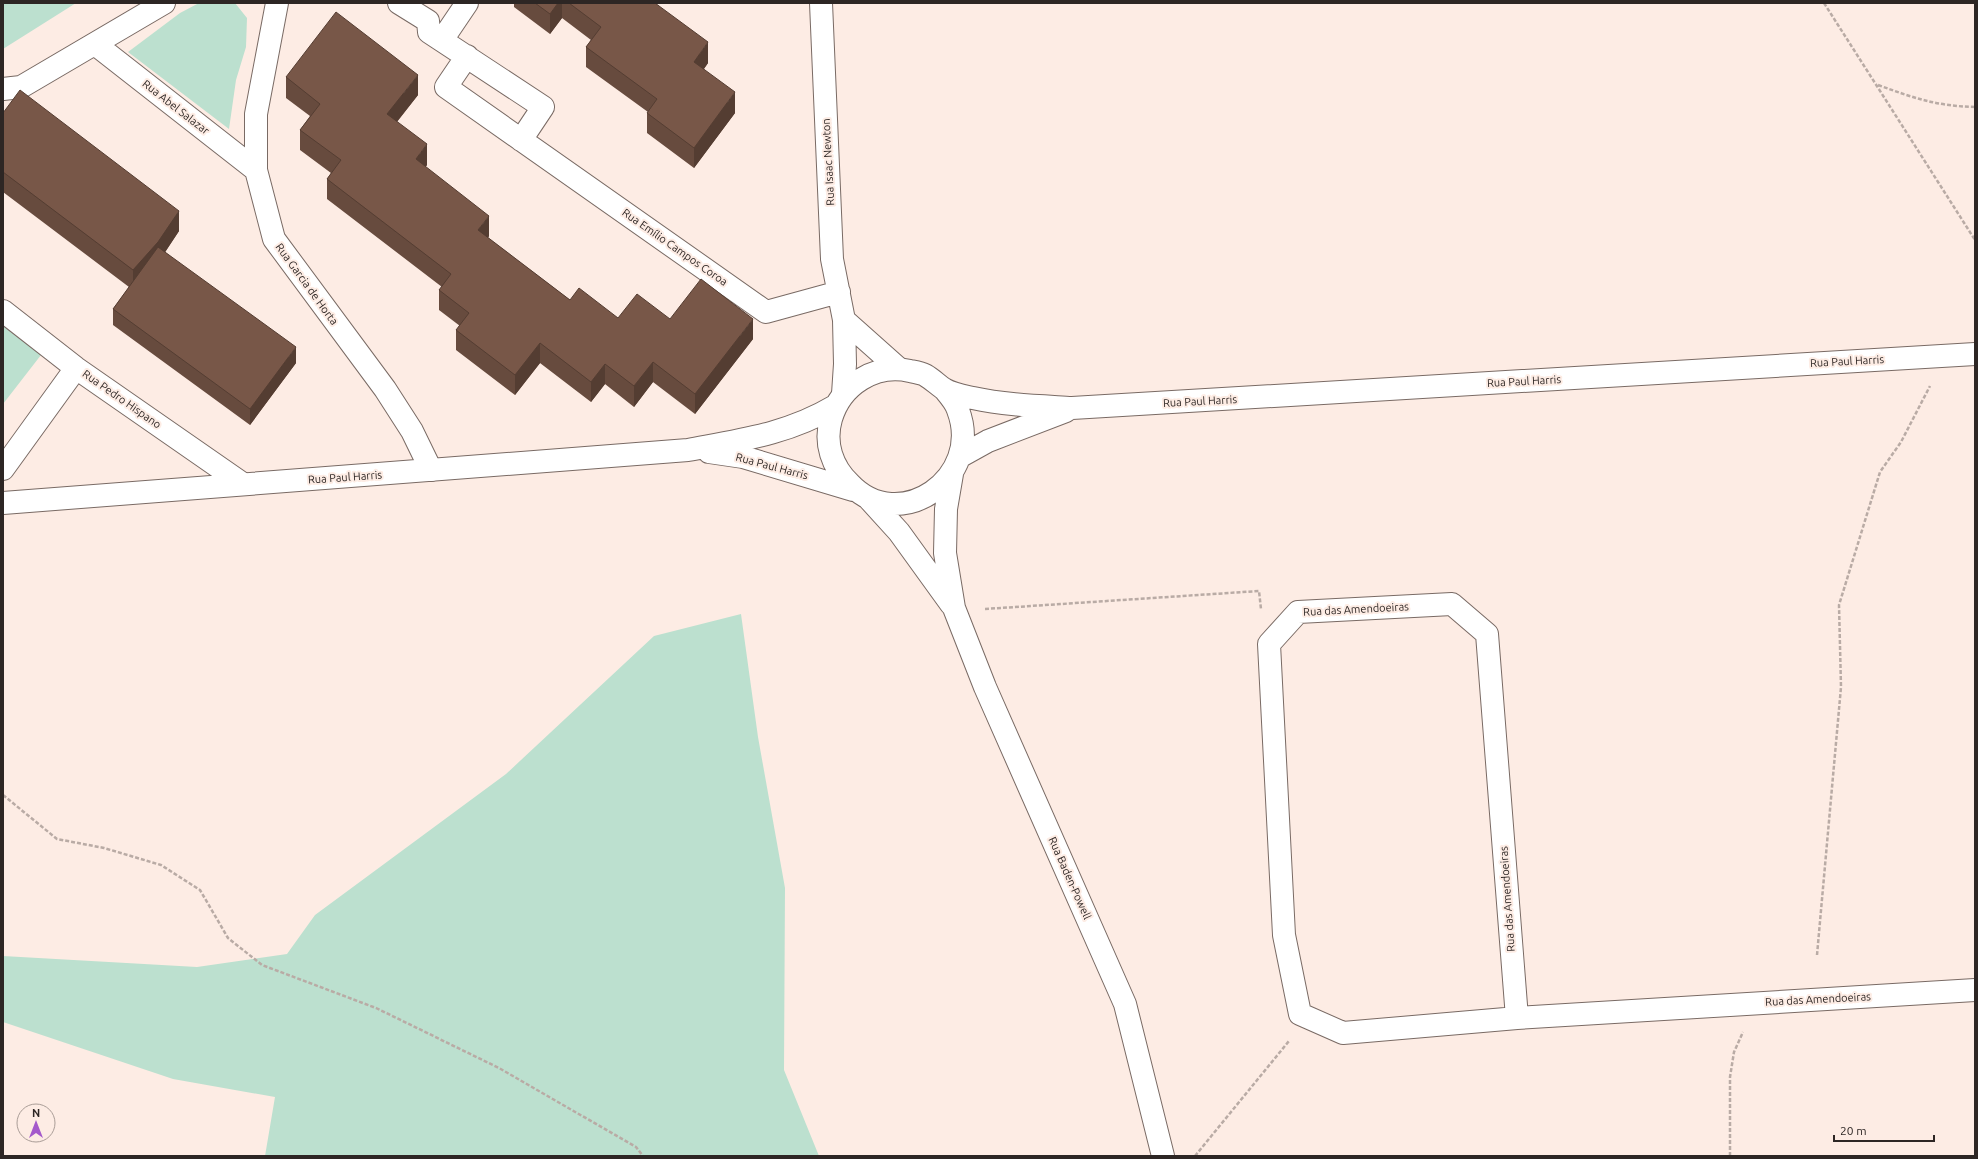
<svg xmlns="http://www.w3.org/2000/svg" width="1978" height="1159" viewBox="0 0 1978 1159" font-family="Ubuntu,sans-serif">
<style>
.green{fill:#bce0cf}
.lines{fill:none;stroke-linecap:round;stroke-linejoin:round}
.street-casing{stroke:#796a64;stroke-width:24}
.secondary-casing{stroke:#796a64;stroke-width:24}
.path{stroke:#b9aba5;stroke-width:2.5;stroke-dasharray:4 2;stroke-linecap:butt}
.street{stroke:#fff;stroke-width:22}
.secondary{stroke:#fff;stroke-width:22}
.wall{fill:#674b3e}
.shaded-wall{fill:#543d32}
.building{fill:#785748;stroke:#543d32}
.labels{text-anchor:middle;stroke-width:4;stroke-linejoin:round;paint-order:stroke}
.street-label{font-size:11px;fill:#2d2624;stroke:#fdece4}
</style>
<rect width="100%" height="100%" fill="#fdece4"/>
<!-- green -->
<path class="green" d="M3,3H76L3,49Z
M199,3H235L247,18L246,47L236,80L229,129L128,52L180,13Z
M3,326L41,355L3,404Z
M741,614L758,737L785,888L784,1070L819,1156H265L275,1097L173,1079L3,1022V956L197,967L287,954L315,915L506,774L654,636Z"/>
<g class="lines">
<defs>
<path id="street" d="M277,3L256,114V170L274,239L385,389L412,431L431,470
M399,3L428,21L429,32L543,107L521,140
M821,3L832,259L844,320L845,364L843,394
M442,40L467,3
M95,44L256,170
M467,56L446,87L766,312L839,292
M3,89L21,87L164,3
M3,311L76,368L243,484
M844,320L899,369
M3,469L76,368
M1517,1018L1487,634L1452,604L1298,612L1269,644L1284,935L1300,1014L1343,1033L1517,1018L1975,990"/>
<path id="secondary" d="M945,390C950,396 956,403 958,410C984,478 899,536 850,484C832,467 824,443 831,419C841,385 875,363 910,371C915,372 921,373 925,375C932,379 938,385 944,389C952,394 964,396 973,398C1005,405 1039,406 1072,408L1975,354
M709,452L743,457L853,490
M961,456L988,441L1066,411
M952,474L946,509L945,553L954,608L985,687L1125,1004L1163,1156
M869,499L899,532L951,604
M3,503L688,450C741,440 788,434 835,406"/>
</defs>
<!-- street casing -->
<use href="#street" class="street-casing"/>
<!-- secondary casing -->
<use href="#secondary" class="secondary-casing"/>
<!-- path -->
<path class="path" d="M1824,3L1975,240
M1878,85C1914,98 1936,106 1975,107
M985,609L1259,591L1261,609
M3,795L57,839L104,848L161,865L200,890L228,938L262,965L376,1008L499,1068L636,1147L643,1156
M1817,955L1841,687L1839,605L1880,472L1901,442L1930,386
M1195,1156L1289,1041
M1730,1156V1077L1734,1052L1743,1032"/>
<!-- street -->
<use href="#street" class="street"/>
<!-- secondary -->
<use href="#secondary" class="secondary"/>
</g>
<!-- wall -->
<path class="wall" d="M514,3H655L708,63L704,69L735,113L694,168L647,133V113L648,112L586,67V47L591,40L562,18L550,34L514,7Z
M286,77L418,95L397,122L427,165L425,167L489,236L488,238L570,300L618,318L670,319L753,339L695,414L653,382L634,407L605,384L591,402L540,363L515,395L456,350V330L460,326L439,310V290L442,287L327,199V179L331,173L300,150V130L310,116L286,98Z
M3,113L179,231L165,252L296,363L250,425L113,325V309L129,287L3,192Z"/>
<!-- shaded-wall -->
<path class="shaded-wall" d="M558,3H562V18L550,34V14Z
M708,42V63L694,82V62Z
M418,75V95L387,134V114Z
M735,92V113L694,168V148Z
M427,144V165L416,180V159Z
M179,211V231L158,263L133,291V270Z
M489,216V236L478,250V230Z
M753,319V339L695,414V394Z
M540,343V363L515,395V375Z
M296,347V363L250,425V409Z
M653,362V382L634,407V386Z
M605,364V384L591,402V382Z"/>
<!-- building -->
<path class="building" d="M535,3H558L550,14Z
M569,3H655L708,42L694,62L735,92L694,148L647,113L657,99L586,47L601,27Z
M336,12L418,75L387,114L427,144L416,159L489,216L478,230L570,300L579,288L618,318L637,294L670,319L701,279L753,319L695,394L653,362L634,386L605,364L591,382L540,343L515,375L456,330L469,313L439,290L451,274L327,179L341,160L300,130L320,104L286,77Z
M20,90L179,211L158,242L133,270L3,172V113Z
M158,247L296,347L250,409L113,309Z"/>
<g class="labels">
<!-- street labels -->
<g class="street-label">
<text transform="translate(176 107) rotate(38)" y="4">Rua Abel Salazar</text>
<text transform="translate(828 162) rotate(-93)" y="4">Rua Isaac Newton</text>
<text transform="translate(675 247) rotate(35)" y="4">Rua Emílio Campos Coroa</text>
<text transform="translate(307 284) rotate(54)" y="4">Rua Garcia de Horta</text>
<text transform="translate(1847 361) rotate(-3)" y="4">Rua Paul Harris</text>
<text transform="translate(1524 381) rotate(-3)" y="4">Rua Paul Harris</text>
<text transform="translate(122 399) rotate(35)" y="4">Rua Pedro Hispano</text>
<text transform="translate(1200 401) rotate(-3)" y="4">Rua Paul Harris</text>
<text transform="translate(772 466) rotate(15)" y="4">Rua Paul Harris</text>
<text transform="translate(345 477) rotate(-4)" y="4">Rua Paul Harris</text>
<text transform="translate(1356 609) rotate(-3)" y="4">Rua das Amendoeiras</text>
<text transform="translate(1070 878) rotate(66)" y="4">Rua Baden-Powell</text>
<text transform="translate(1507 899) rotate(-94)" y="4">Rua das Amendoeiras</text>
<text transform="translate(1818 999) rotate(-3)" y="4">Rua das Amendoeiras</text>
</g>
</g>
<!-- border -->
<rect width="1978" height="1159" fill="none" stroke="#2d2624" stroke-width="8"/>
<!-- north arrow -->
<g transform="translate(36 1123)"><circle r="19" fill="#fdece4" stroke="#aa9d97"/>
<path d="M0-3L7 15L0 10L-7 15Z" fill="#a459cb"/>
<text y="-6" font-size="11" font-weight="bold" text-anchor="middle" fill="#2d2624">N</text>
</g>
<!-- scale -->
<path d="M1834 1135v6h100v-6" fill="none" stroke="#2d2624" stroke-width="2"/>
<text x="1840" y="1135" font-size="12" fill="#2d2624" stroke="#fdece4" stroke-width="3" paint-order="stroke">20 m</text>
</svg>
